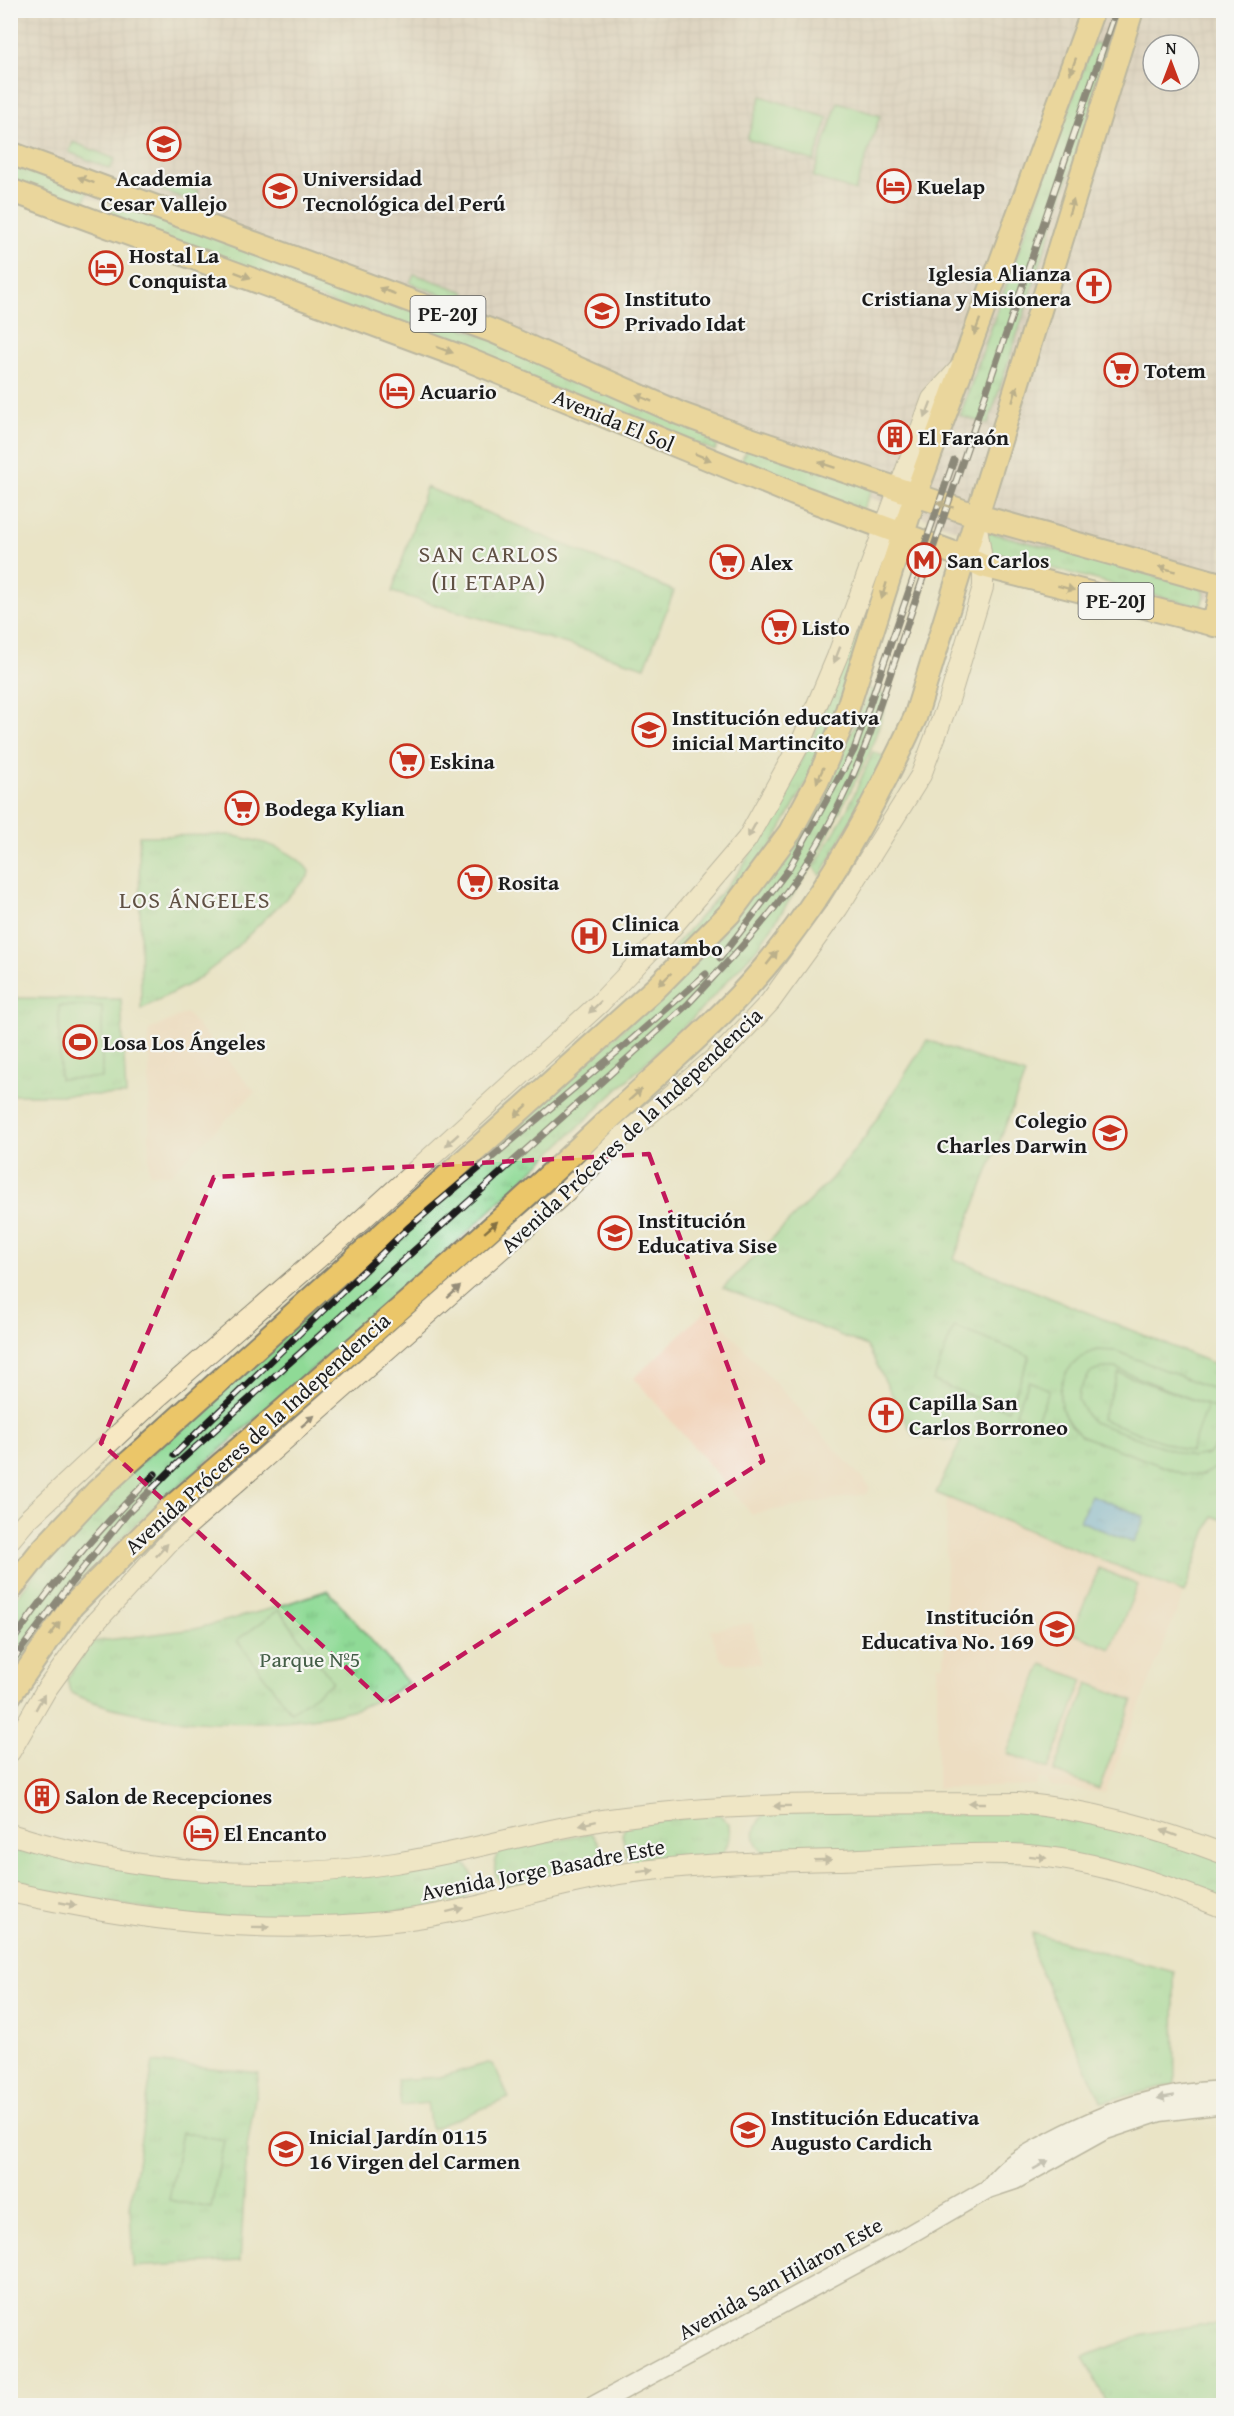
<svg xmlns="http://www.w3.org/2000/svg" width="1234" height="2416" viewBox="0 0 1234 2416" font-family="'Gentium Book Plus',serif">
<style>
.built{fill:#f2d5bd}
.industrial{fill:url(#industrial-grid);fill-rule:evenodd}
.grass{fill:url(#grass-tufts);stroke:#567b59;stroke-width:1.5}
.garden{fill:#8fda96;stroke:#567b59;stroke-width:1.5;fill-rule:evenodd}
.water{fill:url(#water-ripples);stroke:#446880;stroke-width:1.5}
.lines{fill:none;stroke-linecap:round;stroke-linejoin:round}
.tertiary-casing{stroke:#838071;stroke-width:21}
.secondary-casing{stroke:#838071;stroke-width:22}
.primary-casing{stroke:#838071;stroke-width:26}
.tertiary{stroke:#fff;stroke-width:18}
.secondary{stroke:#f7e8c3;stroke-width:20}
.primary{stroke:#ebc669;stroke-width:22}
.rail-casing{stroke:#1c1c1c;stroke-width:7}
.rail{stroke:#f6f6f2;stroke-width:4.5;stroke-dasharray:14;stroke-linecap:butt}
.oneway{fill:#847142}
.oneway2{fill:#948c78}
.oneway3{fill:#999}
.marked{fill:none;stroke:#c2185b;stroke-width:4.5;stroke-dasharray:12 8;stroke-linejoin:round}
.labels{text-anchor:middle;stroke-width:4.5;stroke-linejoin:round;paint-order:stroke}
.shield{fill:#f6f6f2;stroke:#5d5d5c;stroke-width:1.5}
.shield-label{font-size:21px;font-weight:bold;fill:#1c1c1c}
.poi-label{font-size:22px;font-weight:bold;fill:#1c1c1c;stroke:#f6f6f2;text-anchor:start}
.street-label{font-size:22px;fill:#1c1c1c;stroke:#f6f6f2}
.park-label{font-size:22px;fill:#445e47;stroke:#f6f6f2}
.neighbourhood-label{font-size:24px;letter-spacing:1.5px;fill:#605144;stroke:#f6f6f2}
</style>
<defs>
<pattern id="industrial-grid" width="8" height="8" patternUnits="userSpaceOnUse" patternTransform="scale(1.5)"><rect width="8" height="8" fill="#cfc1ba"/><path d="M0 4h8M4 0v8" fill="none" stroke="#b1a59f"/></pattern>
<pattern id="grass-tufts" width="24" height="20" patternUnits="userSpaceOnUse" patternTransform="scale(1.5)"><rect width="24" height="20" fill="#8fda96"/><path d="M3 7l-1-3M5 7V3M7 7l1-3M15 17l-1-3M17 17v-4M19 17l1-3" fill="none" stroke="#7bba81"/></pattern>
<pattern id="water-ripples" width="26" height="14" patternUnits="userSpaceOnUse" patternTransform="scale(1.5)"><rect width="26" height="14" fill="#6db3e3"/><path d="M2 4q2-2 4 0t4 0M15 11q2-2 4 0t4 0" fill="none" stroke="#5e99c2"/></pattern>
</defs>
<rect width="100%" height="100%" fill="#f6f6f2"/>
<filter id="ink" filterUnits="userSpaceOnUse"><feTurbulence type="fractalNoise" baseFrequency=".0167" numOctaves="2"/><feDisplacementMap in="SourceGraphic" scale="12" xChannelSelector="R" yChannelSelector="G"/><feConvolveMatrix kernelMatrix="1 2 1 2 8 2 1 2 1" color-interpolation-filters="sRGB"/></filter>
<filter id="wash" filterUnits="userSpaceOnUse"><feTurbulence type="fractalNoise" baseFrequency=".008" numOctaves="4" result="noise"/><feDisplacementMap in="SourceGraphic" scale="24" xChannelSelector="R" yChannelSelector="G"/><feGaussianBlur stdDeviation="1.35" result="paint"/><feColorMatrix in="noise" values="0 0 0 0 0 0 0 0 0 0 0 0 0 0 0 0 0 1.4 0 .05"/><feComposite in="paint" operator="in"/></filter>
<g filter="url(#wash)">
<rect width="100%" height="100%" fill="#eae4c6"/>
<!-- built -->
<path class="built" d="M186,1013L255,1092L169,1175L149,1173V1030Z
M708,1309L870,1487L867,1494L752,1514L634,1378Z
M947,1497L1184,1593L1105,1793L1051,1787L1046,1779H1039L1035,1786L937,1788V1665H944Z
M752,1623L760,1664L727,1663L721,1660L710,1630Z"/>
<!-- industrial -->
<path class="industrial" d="M10,11H1223V603L1000,546L804,473L315,281L11,168ZM1153,45H1189V81H1153Z"/>
<!-- grass -->
<path class="grass" d="M1095,43L1109,48V53L988,424L960,416L1091,47Z
M73,142L115,159L110,169L69,152Z
M10,159L88,191L84,204L75,205L11,182Z
M165,178L199,191L195,202L161,190Z
M113,200L508,345L715,434L718,441L715,451L115,219L109,213Z
M414,274L465,292L462,302L410,283Z
M749,447L873,487L861,513L742,465L743,456Z
M426,487L674,591L645,667L392,592Z
M988,532L1202,588L1204,595L1201,607L982,550L983,534Z
M881,571L832,729L808,780L760,867L680,958L672,949L739,872L774,814L816,731Z
M870,689L889,696L870,752L814,863L760,945L699,1012L470,1230L134,1526L82,1577L37,1636L11,1681V1605L46,1558L103,1498L200,1408L414,1222L713,946L830,773L853,729Z
M873,752L885,757L821,876L814,868L848,808Z
M229,835C256,840 292,847 309,871L308,877L224,959L195,981L141,1009L139,836Z
M11,998L121,999L126,1095H11Z
M927,1040L1025,1075L954,1259L1223,1367V1520L1212,1516L1184,1593L936,1493L961,1441L914,1437L867,1346L723,1288L831,1179L865,1137Z
M328,1590L408,1683C391,1694 374,1703 355,1709C281,1731 138,1727 70,1692L67,1679L91,1642L195,1629L277,1607Z
M996,1809L1086,1819L1223,1859V1903L1106,1862L766,1856C750,1840 751,1828 766,1812Z
M719,1814L729,1824L730,1838L722,1856L635,1866L627,1858L622,1834L627,1824Z
M591,1833C603,1846 603,1856 597,1872L511,1890C493,1880 490,1867 501,1850Z
M11,1844L159,1871L456,1860C477,1866 476,1886 464,1901L350,1919L187,1917L11,1884Z
M1032,1933L1174,1972L1175,2084L1102,2102L1035,1959Z
M153,2062L259,2073L247,2148L240,2261L133,2267L130,2207Z
M1198,2325H1223V2405H1108L1083,2357L1144,2334Z"/>
<!-- garden -->
<path class="garden" d="M761,96L828,118L814,161L747,139Z
M838,102L880,116L855,191L813,177Z
M59,1006H102V1078L60,1079Z
M954,1327L1030,1356L1008,1410L933,1381Z
M1097,1350L1116,1351L1223,1393V1464L1202,1475L1183,1474L1082,1436C1047,1409 1055,1364 1097,1350ZM1103,1368H1115L1214,1408L1221,1422V1439L1208,1454L1191,1457L1093,1422L1087,1416L1078,1400L1079,1391L1090,1373Z
M1119,1373L1207,1405L1190,1452L1101,1419Z
M1029,1381L1049,1390L1036,1422L1015,1414Z
M1099,1568L1138,1585L1111,1649L1072,1633Z
M279,1610L333,1682L291,1712L237,1640Z
M1042,1664L1083,1680L1049,1769L1007,1753Z
M1088,1683L1133,1700L1099,1789L1054,1772Z
M488,2063L493,2064L509,2098L431,2129L427,2103L401,2106L397,2080L440,2077Z
M182,2132L224,2140L211,2208L169,2200Z"/>
<!-- water -->
<path class="water" d="M1091,1495L1145,1517L1134,1543L1080,1521Z"/>
</g>
<g filter="url(#ink)">
<g class="lines">
<defs>
<path id="tertiary" d="M988,2189C1010,2161 1023,2157 1053,2140C1111,2110 1157,2093 1224,2090
M593,2406L898,2241L988,2189L1015,2180L1103,2131L1160,2112L1224,2104"/>
<path id="secondary" d="M10,1540L26,1521L157,1398L354,1227L600,1003L665,935L747,839L803,738L837,657L932,399L961,367
M10,1752L46,1690L92,1626L170,1541L558,1199L622,1137L727,1048L770,1002L838,908L921,775L949,700L983,587V566L976,520
M10,1834C133,1873 268,1883 395,1863C467,1852 537,1830 610,1819C744,1800 883,1804 1018,1803C1091,1810 1156,1828 1224,1854
M10,1892C139,1920 252,1935 384,1922C464,1915 541,1887 620,1874C692,1863 764,1862 836,1860C893,1858 952,1852 1009,1854C1084,1856 1155,1881 1224,1908"/>
<path id="primary" d="M10,153L495,332L681,414L741,436L975,515L1224,585
M10,190L459,356L794,494L962,556L983,566L1224,627
M1214,625L1222,585
M10,1590L40,1552L96,1492L657,987L730,913L790,832L817,782L844,720L915,496L1093,10
M10,1695L72,1606L167,1511C313,1384 461,1259 602,1126C656,1074 715,1026 764,968C827,893 874,806 915,718L1132,10"/>
</defs>
<!-- tertiary casing -->
<use href="#tertiary" class="tertiary-casing"/>
<!-- secondary casing -->
<use href="#secondary" class="secondary-casing"/>
<!-- primary casing -->
<use href="#primary" class="primary-casing"/>
<!-- tertiary -->
<use href="#tertiary" class="tertiary"/>
<!-- secondary -->
<use href="#secondary" class="secondary"/>
<!-- primary -->
<use href="#primary" class="primary"/>
<defs>
<path id="rail" d="M720,958L788,870L854,750L954,460
M174,1455L408,1228L630,1041L706,974
M10,1645C52,1583 101,1526 155,1474
M10,1664L71,1583L127,1514L178,1463L688,1004C711,979 735,955 757,929C806,873 844,803 870,734L1116,10"/>
</defs>
<!-- rail casing -->
<use href="#rail" class="rail-casing"/>
<!-- rail -->
<use href="#rail" class="rail"/>
</g>
<!-- one-way arrows -->
<defs><path id="oneway-solid" d="M-6-.8H1V-3.2L6.5 0L1 3.2V.8H-6Z" transform="scale(1.5)"/></defs>
<g class="oneway">
<use href="#oneway-solid" transform="translate(1073 66) rotate(110)"/>
<use href="#oneway-solid" transform="translate(86 180) rotate(-160)"/>
<use href="#oneway-solid" transform="translate(1071 207) rotate(-73)"/>
<use href="#oneway-solid" transform="translate(243 275) rotate(20)"/>
<use href="#oneway-solid" transform="translate(387 291) rotate(-159)"/>
<use href="#oneway-solid" transform="translate(977 327) rotate(110)"/>
<use href="#oneway-solid" transform="translate(445 350) rotate(20)"/>
<use href="#oneway-solid" transform="translate(1015 394) rotate(-73)"/>
<use href="#oneway-solid" transform="translate(644 398) rotate(-156)"/>
<use href="#oneway-solid" transform="translate(703 457) rotate(23)"/>
<use href="#oneway-solid" transform="translate(827 465) rotate(-161)"/>
<use href="#oneway-solid" transform="translate(945 505) rotate(-163)"/>
<use href="#oneway-solid" transform="translate(1167 569) rotate(-164)"/>
<use href="#oneway-solid" transform="translate(1066 588) rotate(15)"/>
<use href="#oneway-solid" transform="translate(884 591) rotate(107)"/>
<use href="#oneway-solid" transform="translate(820 775) rotate(114)"/>
<use href="#oneway-solid" transform="translate(772 958) rotate(-52)"/>
<use href="#oneway-solid" transform="translate(665 979) rotate(136)"/>
<use href="#oneway-solid" transform="translate(635 1095) rotate(-42)"/>
<use href="#oneway-solid" transform="translate(521 1111) rotate(138)"/>
<use href="#oneway-solid" transform="translate(491 1227) rotate(-41)"/>
<use href="#oneway-solid" transform="translate(55 1629) rotate(-54)"/>
</g>
<g class="oneway2">
<use href="#oneway-solid" transform="translate(928 410) rotate(110)"/>
<use href="#oneway-solid" transform="translate(837 655) rotate(111)"/>
<use href="#oneway-solid" transform="translate(752 830) rotate(119)"/>
<use href="#oneway-solid" transform="translate(595 1007) rotate(136)"/>
<use href="#oneway-solid" transform="translate(452 1140) rotate(138)"/>
<use href="#oneway-solid" transform="translate(454 1292) rotate(-42)"/>
<use href="#oneway-solid" transform="translate(308 1421) rotate(-40)"/>
<use href="#oneway-solid" transform="translate(162 1550) rotate(-47)"/>
<use href="#oneway-solid" transform="translate(40 1702) rotate(-60)"/>
<use href="#oneway-solid" transform="translate(977 1803) rotate(180)"/>
<use href="#oneway-solid" transform="translate(782 1806) rotate(179)"/>
<use href="#oneway-solid" transform="translate(588 1823) rotate(168)"/>
<use href="#oneway-solid" transform="translate(1169 1833) rotate(-160)"/>
<use href="#oneway-solid" transform="translate(1038 1857) rotate(7)"/>
<use href="#oneway-solid" transform="translate(823 1860) rotate(-2)"/>
<use href="#oneway-solid" transform="translate(646 1871) rotate(-7)"/>
<use href="#oneway-solid" transform="translate(68 1904) rotate(11)"/>
<use href="#oneway-solid" transform="translate(455 1910) rotate(-14)"/>
<use href="#oneway-solid" transform="translate(261 1927) rotate(1)"/>
</g>
<g class="oneway3">
<use href="#oneway-solid" transform="translate(1166 2097) rotate(170)"/>
<use href="#oneway-solid" transform="translate(1041 2165) rotate(-29)"/>
</g>
</g>
<!-- marked area -->
<path d="M0 0H1234V2416H0ZM649,1154L763,1461L386,1704L101,1443L214,1177Z" fill="#eae4c6" fill-opacity=".55" fill-rule="evenodd"/>
<path class="marked" d="M649,1154L763,1461L386,1704L101,1443L214,1177Z"/>
<!-- icons -->
<defs>
<symbol id="university-ring" viewBox="-11 -11 22 22"><circle r="9.5" fill="#f6f6f2" stroke="#c8321e" stroke-width="1.5"/><path d="M0-5L7-2L0 1L-7-2ZM-4 1L0 2.5L4 1V4Q0 6-4 4Z" fill="#c8321e"/></symbol>
<symbol id="hotel-ring" viewBox="-11 -11 22 22"><circle r="9.5" fill="#f6f6f2" stroke="#c8321e" stroke-width="1.5"/><path d="M-6-4.5h1.5V1H6V5H4.5V3h-9V5H-6ZM-4 0a1.8 1.8 0 1 1 3.6 0ZM.5 0V-2.5h3Q6-2.5 6 0Z" fill="#c8321e"/></symbol>
<symbol id="church-ring" viewBox="-11 -11 22 22"><circle r="9.5" fill="#f6f6f2" stroke="#c8321e" stroke-width="1.5"/><path d="M-1.2-6h2.4v3.5h3.3v2.4h-3.3V6h-2.4V-.1h-3.3v-2.4h3.3Z" fill="#c8321e"/></symbol>
<symbol id="supermarket-ring" viewBox="-11 -11 22 22"><circle r="9.5" fill="#f6f6f2" stroke="#c8321e" stroke-width="1.5"/><path d="M-6-5.5h2.5l.6 2H6L4.5 2H-2.5L-4.4-4H-6ZM-1.5 3.2a1.3 1.3 0 1 0 .1 0ZM3 3.2a1.3 1.3 0 1 0 .1 0Z" fill="#c8321e"/></symbol>
<symbol id="building-ring" viewBox="-11 -11 22 22"><circle r="9.5" fill="#f6f6f2" stroke="#c8321e" stroke-width="1.5"/><path d="M-4-6H4V6H1V3H-1V6H-4ZM-2.5-4.3h1.7v1.8h-1.7ZM.8-4.3h1.7v1.8H.8ZM-2.5-1h1.7V.8h-1.7ZM.8-1h1.7V.8H.8Z" fill="#c8321e"/></symbol>
<symbol id="metro-ring" viewBox="-11 -11 22 22"><circle r="9.5" fill="#f6f6f2" stroke="#c8321e" stroke-width="1.5"/><path d="M-5.5 5V-5H-3L0 0L3-5H5.5V5H3V-.5L0 4L-3-.5V5Z" fill="#c8321e"/></symbol>
<symbol id="school-ring" viewBox="-11 -11 22 22"><circle r="9.5" fill="#f6f6f2" stroke="#c8321e" stroke-width="1.5"/><path d="M0-5L7-2L0 1L-7-2ZM-4 1L0 2.5L4 1V4Q0 6-4 4Z" fill="#c8321e"/></symbol>
<symbol id="hospital-ring" viewBox="-11 -11 22 22"><circle r="9.5" fill="#f6f6f2" stroke="#c8321e" stroke-width="1.5"/><path d="M-5-5h3v3.5h4V-5h3V5h-3V1.5h-4V5h-3Z" fill="#c8321e"/></symbol>
<symbol id="stadium-ring" viewBox="-11 -11 22 22"><circle r="9.5" fill="#f6f6f2" stroke="#c8321e" stroke-width="1.5"/><path d="M0-5a6.5 5 0 1 0 0 10a6.5 5 0 1 0 0-10ZM-3.5-1.8h7v3.6h-7Z" fill="#c8321e"/></symbol>
</defs>
<g fill-rule="evenodd">
<use href="#university-ring" x="145" y="125" width="38" height="38"/>
<use href="#hotel-ring" x="875" y="167" width="38" height="38"/>
<use href="#university-ring" x="261" y="172" width="38" height="38"/>
<use href="#hotel-ring" x="87" y="249" width="38" height="38"/>
<use href="#church-ring" x="1075" y="267" width="38" height="38"/>
<use href="#university-ring" x="583" y="292" width="38" height="38"/>
<use href="#supermarket-ring" x="1102" y="351" width="38" height="38"/>
<use href="#hotel-ring" x="378" y="372" width="38" height="38"/>
<use href="#building-ring" x="876" y="418" width="38" height="38"/>
<use href="#metro-ring" x="905" y="541" width="38" height="38"/>
<use href="#supermarket-ring" x="708" y="543" width="38" height="38"/>
<use href="#supermarket-ring" x="760" y="608" width="38" height="38"/>
<use href="#school-ring" x="630" y="711" width="38" height="38"/>
<use href="#supermarket-ring" x="388" y="742" width="38" height="38"/>
<use href="#supermarket-ring" x="223" y="789" width="38" height="38"/>
<use href="#supermarket-ring" x="456" y="863" width="38" height="38"/>
<use href="#hospital-ring" x="570" y="917" width="38" height="38"/>
<use href="#stadium-ring" x="61" y="1023" width="38" height="38"/>
<use href="#school-ring" x="1091" y="1114" width="38" height="38"/>
<use href="#school-ring" x="596" y="1214" width="38" height="38"/>
<use href="#church-ring" x="867" y="1396" width="38" height="38"/>
<use href="#school-ring" x="1038" y="1610" width="38" height="38"/>
<use href="#building-ring" x="23" y="1777" width="38" height="38"/>
<use href="#hotel-ring" x="182" y="1814" width="38" height="38"/>
<use href="#school-ring" x="729" y="2111" width="38" height="38"/>
<use href="#school-ring" x="267" y="2130" width="38" height="38"/>
</g>
<g class="labels">
<!-- shield labels -->
<g class="shield">
<rect x="410.5" y="296" width="75" height="36" rx="4.5"/>
<rect x="1078.5" y="583" width="75" height="36" rx="4.5"/>
</g>
<g class="shield-label">
<text x="448" y="321">PE-20J</text>
<text x="1116" y="608">PE-20J</text>
</g>
<!-- poi labels -->
<g class="poi-label">
<text x="164" y="186" text-anchor="middle">Academia<tspan x="164" dy="25">Cesar Vallejo</tspan></text>
<text x="303" y="186">Universidad<tspan x="303" dy="25">Tecnológica del Perú</tspan></text>
<text x="917" y="194">Kuelap</text>
<text x="129" y="263">Hostal La<tspan x="129" dy="25">Conquista</tspan></text>
<text x="1071" y="281" text-anchor="end">Iglesia Alianza<tspan x="1071" dy="25">Cristiana y Misionera</tspan></text>
<text x="625" y="306">Instituto<tspan x="625" dy="25">Privado Idat</tspan></text>
<text x="1144" y="378">Totem</text>
<text x="420" y="399">Acuario</text>
<text x="918" y="445">El Faraón</text>
<text x="947" y="568">San Carlos</text>
<text x="750" y="570">Alex</text>
<text x="802" y="635">Listo</text>
<text x="672" y="725">Institución educativa<tspan x="672" dy="25">inicial Martincito</tspan></text>
<text x="430" y="769">Eskina</text>
<text x="265" y="816">Bodega Kylian</text>
<text x="498" y="890">Rosita</text>
<text x="612" y="931">Clinica<tspan x="612" dy="25">Limatambo</tspan></text>
<text x="103" y="1050">Losa Los Ángeles</text>
<text x="1087" y="1128" text-anchor="end">Colegio<tspan x="1087" dy="25">Charles Darwin</tspan></text>
<text x="638" y="1228">Institución<tspan x="638" dy="25">Educativa Sise</tspan></text>
<text x="909" y="1410">Capilla San<tspan x="909" dy="25">Carlos Borroneo</tspan></text>
<text x="1034" y="1624" text-anchor="end">Institución<tspan x="1034" dy="25">Educativa No. 169</tspan></text>
<text x="65" y="1804">Salon de Recepciones</text>
<text x="224" y="1841">El Encanto</text>
<text x="771" y="2125">Institución Educativa<tspan x="771" dy="25">Augusto Cardich</tspan></text>
<text x="309" y="2144">Inicial Jardín 0115<tspan x="309" dy="25">16 Virgen del Carmen</tspan></text>
</g>
<!-- street labels -->
<g class="street-label">
<text transform="translate(614 420) rotate(23)" y="8">Avenida El Sol</text>
<text transform="translate(631 1130) rotate(-43)" y="8">Avenida Próceres de la Independencia</text>
<text transform="translate(257 1433) rotate(-42)" y="8">Avenida Próceres de la Independencia</text>
<text transform="translate(543 1869) rotate(-11)" y="8">Avenida Jorge Basadre Este</text>
<text transform="translate(780 2278) rotate(-29)" y="8">Avenida San Hilaron Este</text>
</g>
<!-- park labels -->
<g class="park-label">
<text x="310" y="1667">Parque Nº5</text>
</g>
<!-- neighbourhood labels -->
<g class="neighbourhood-label">
<text x="489" y="562">SAN CARLOS<tspan x="489" dy="28">(II ETAPA)</tspan></text>
<text x="195" y="908">LOS ÁNGELES</text>
</g>
</g>
<!-- margin -->
<rect width="1234" height="2416" fill="none" stroke="#f6f6f2" stroke-width="36"/>
<!-- north arrow -->
<g transform="translate(1171 63)"><circle r="28" fill="#f6f6f2" stroke="#9f9f9c" stroke-width="1.5"/>
<path d="M0-4.5L10 22L0 15L-10 22Z" fill="#c8321e"/>
<text y="-9" font-size="16" font-weight="bold" text-anchor="middle" fill="#1c1c1c">N</text>
</g>
</svg>
